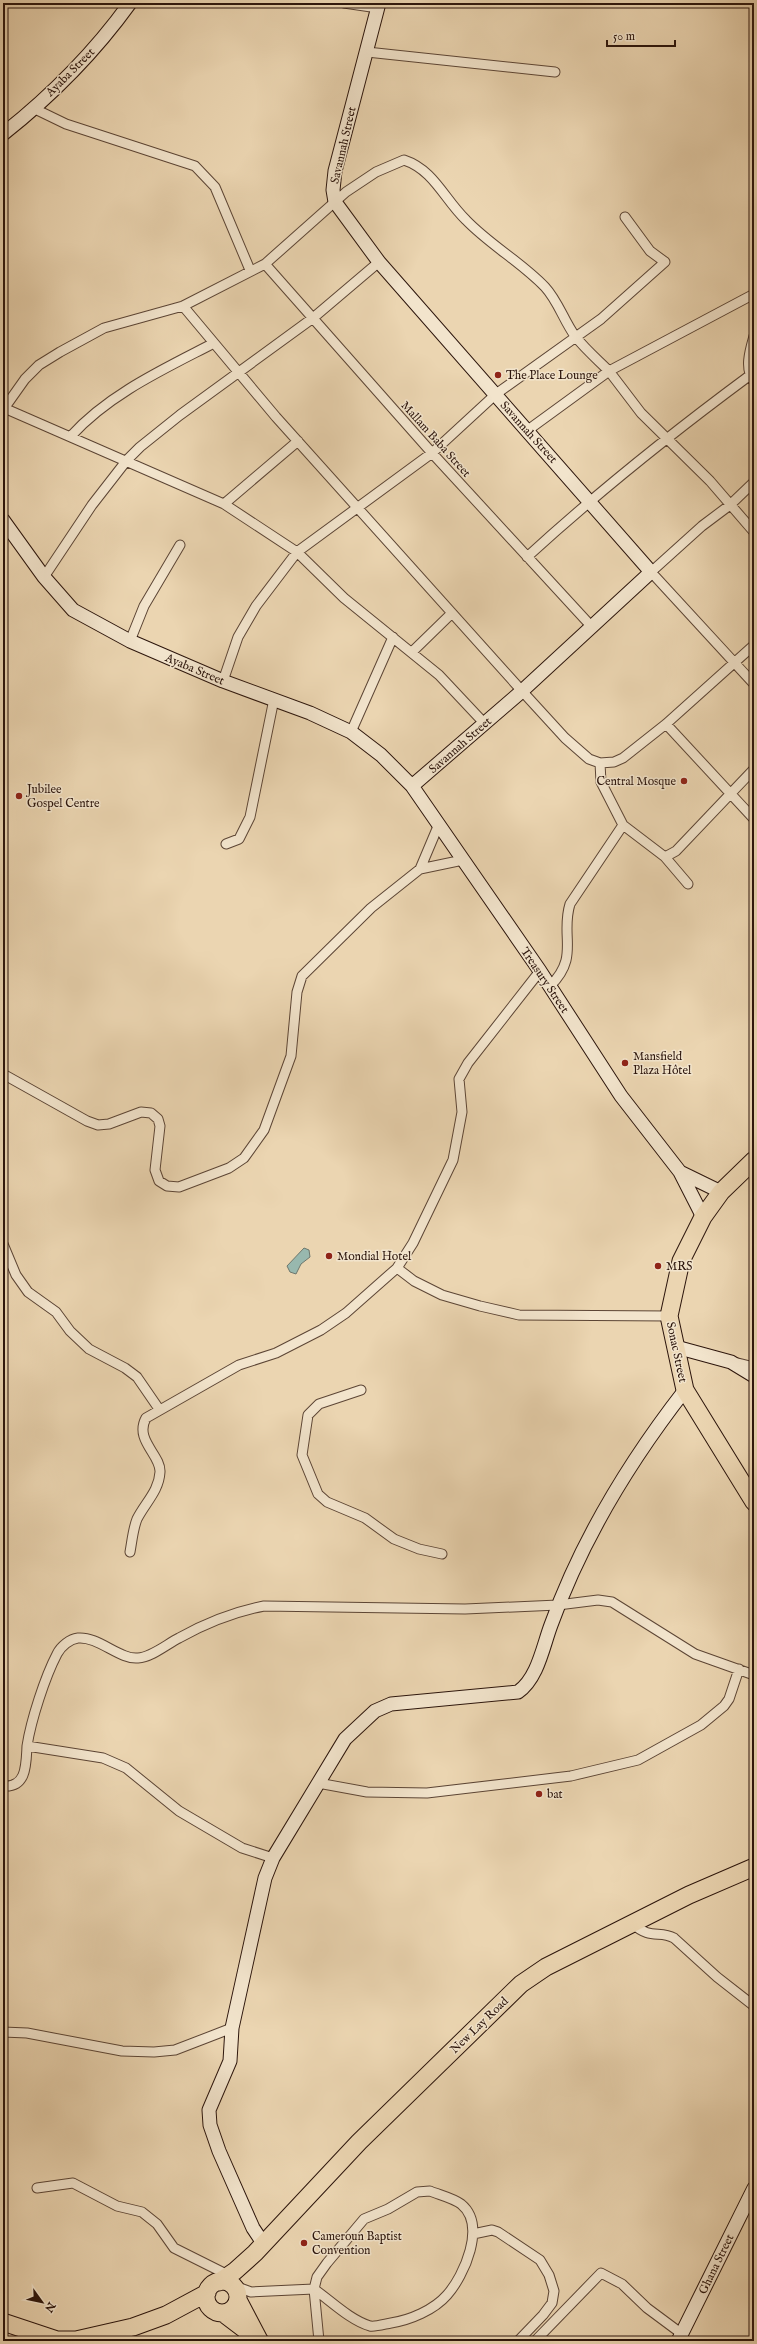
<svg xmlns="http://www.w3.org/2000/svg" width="757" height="2344" viewBox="0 0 757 2344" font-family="'IM FELL English',serif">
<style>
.water{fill:#98b8ae;stroke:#6d776d}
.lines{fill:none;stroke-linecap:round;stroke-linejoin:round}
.street-casing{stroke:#5c4535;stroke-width:11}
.secondary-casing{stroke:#2c150c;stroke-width:15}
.highway-casing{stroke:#2c150c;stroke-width:19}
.street{stroke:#f2e4cc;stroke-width:9}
.secondary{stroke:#f2e4cc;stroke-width:13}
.highway{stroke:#ebd5b1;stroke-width:17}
.poi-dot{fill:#8f2418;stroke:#f2e4cc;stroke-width:1.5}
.labels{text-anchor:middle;stroke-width:3;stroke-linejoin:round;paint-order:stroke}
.street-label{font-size:12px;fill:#2c150c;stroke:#f2e4cc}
.poi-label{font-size:12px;fill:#2c150c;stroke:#f2e4cc;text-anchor:start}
</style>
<rect width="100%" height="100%" fill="#ebd5b1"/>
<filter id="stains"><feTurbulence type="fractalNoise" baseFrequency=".005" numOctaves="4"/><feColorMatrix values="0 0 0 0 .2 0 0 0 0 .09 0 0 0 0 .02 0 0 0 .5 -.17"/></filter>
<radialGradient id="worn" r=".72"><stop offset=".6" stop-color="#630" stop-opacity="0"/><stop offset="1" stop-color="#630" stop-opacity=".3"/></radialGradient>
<!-- water -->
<path class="water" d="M304,1248L309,1250L310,1257L301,1264L296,1274L290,1272L287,1266Z"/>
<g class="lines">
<defs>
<path id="street" d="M344,3L378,8
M367,52L555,72
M35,109L66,124L195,166L215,187L250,270
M265,264L432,453L592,627
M183,306L276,417L522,691L565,738L589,759L600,763L614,762L623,758L666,724L754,645
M754,336C750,350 744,369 754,381
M4,408L224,504L297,552L344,598L439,675L485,724
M3,410L25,379L39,365L60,352L104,328L183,306L265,264L346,192L376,172L404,160C434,170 444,199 466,220C490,245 521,262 545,287C558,301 564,321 575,336C585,349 598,360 609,371L754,294
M528,430L609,371L641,413L710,481L754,532
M71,436C109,394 164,369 214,343
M754,482L730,505L702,526L651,572L754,684
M224,504L298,441
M527,557C598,492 672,433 749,376
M44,577L92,505L127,460L140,447L180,415L313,318L379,262
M130,641L144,606L180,545
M412,652L452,613
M223,681L238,637L256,606L297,552L432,453L496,394L601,319L665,262L650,251L625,217
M666,724L754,819
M351,732L393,637
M623,825L665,857L676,851L754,769
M226,844L239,839L250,817L274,699
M665,857L688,884
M420,869L439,824
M550,986C580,957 560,936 570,904L623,825L601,782L600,763
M3,1074L87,1121L98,1125L109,1124L141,1112L151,1113L158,1119L160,1126L155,1170L159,1181L167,1186L179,1187L229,1168L244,1158L264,1130L291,1056L297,992L302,976L371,908L420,869L463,860
M3,1244L16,1275L28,1292L56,1312L70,1331L89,1349L125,1368L137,1377L159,1409
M397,1268L414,1281L442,1295L480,1306L519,1315L669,1316
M738,1363L754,1367
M361,1390L319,1404L308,1415L302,1455L318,1494L327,1502L365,1518L394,1539L419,1549L442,1554
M130,1552C132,1541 133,1529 137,1519C145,1503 159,1491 160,1472C161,1455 134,1440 146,1418L239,1365L276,1353L321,1330L346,1313L397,1268L413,1243L453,1160L462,1112L459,1079L468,1063L540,971
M318,1783L367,1792L427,1793L571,1776L638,1760L701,1725L724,1706L729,1699L739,1669
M3,1786C27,1788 26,1764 27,1746
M273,1858L242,1848L179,1811L126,1768L103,1758L27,1746C31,1720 45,1677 57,1654C61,1646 70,1639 78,1638C98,1636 120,1660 138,1658C152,1657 167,1644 179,1638C206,1623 233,1612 264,1606L465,1609L558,1605L598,1600L612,1602L695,1654L754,1675
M633,1924C650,1940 660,1930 674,1938L717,1977L754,2006
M3,2032L27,2033L122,2051L154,2052L175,2050L232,2028
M37,2188L73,2183L117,2206L142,2212L157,2224L174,2248L228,2275
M430,2191C440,2195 453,2198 461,2204C487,2225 464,2276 447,2295C434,2310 410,2320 391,2323C385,2324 375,2327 370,2326C350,2320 331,2301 314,2289L317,2277L327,2263L364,2219L388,2209L417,2192Z
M473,2234L492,2230L498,2232L540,2260L549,2275L554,2291L552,2303L543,2315L518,2341
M240,2288L251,2292L314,2289L319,2341
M535,2341L601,2273L622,2284L647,2308L682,2334"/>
<path id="secondary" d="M379,3L335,171L333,190L335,202L379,262L651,572L522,691L412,786
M3,134C51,96 94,53 130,3
M3,520L44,577L73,610L130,641L223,681L310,713L351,732L381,755L412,786L540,971L621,1096L680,1172L703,1217
M680,1172L721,1192
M676,1347L731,1362L754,1376
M263,2243L253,2228L219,2151L210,2125L209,2110L230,2061L232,2028L245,1969L265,1878L273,1858L345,1739L375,1711L391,1704L518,1692C538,1678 543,1646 551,1625C582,1539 629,1462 685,1390
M678,2341L754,2188"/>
<path id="highway" d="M754,1160L721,1192L703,1217L681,1261L669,1316L685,1390L754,1502
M206 2297a16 16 0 1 1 32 0a16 16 0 1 1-32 0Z
M219,2282L235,2271L255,2253L359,2142L521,1984L546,1967L689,1895L754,1867
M238,2300L259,2340
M223,2313L260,2341
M3,2322L57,2340H76L133,2327L166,2315L207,2293"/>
</defs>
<!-- street casing -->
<use href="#street" class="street-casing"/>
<!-- secondary casing -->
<use href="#secondary" class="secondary-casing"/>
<!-- highway casing -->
<use href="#highway" class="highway-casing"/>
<!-- street -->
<use href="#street" class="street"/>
<!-- secondary -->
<use href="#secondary" class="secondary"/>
<!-- highway -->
<use href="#highway" class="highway"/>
</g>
<!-- markers -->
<g class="poi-dot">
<circle cx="498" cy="375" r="4"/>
<circle cx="684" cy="781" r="4"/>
<circle cx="19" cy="796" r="4"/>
<circle cx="625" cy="1063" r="4"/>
<circle cx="329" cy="1256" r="4"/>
<circle cx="658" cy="1266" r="4"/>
<circle cx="539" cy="1794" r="4"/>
<circle cx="304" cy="2243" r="4"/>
</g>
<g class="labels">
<!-- street labels -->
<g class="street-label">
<text transform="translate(70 72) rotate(-45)" y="4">Ayaba Street</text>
<text transform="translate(343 145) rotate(-77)" y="4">Savannah Street</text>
<text transform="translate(529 432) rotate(48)" y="4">Savannah Street</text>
<text transform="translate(436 439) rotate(48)" y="4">Mallam Baba Street</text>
<text transform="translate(195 669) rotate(23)" y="4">Ayaba Street</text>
<text transform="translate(460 745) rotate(-41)" y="4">Savannah Street</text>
<text transform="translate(545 980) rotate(56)" y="4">Treasury Street</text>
<text transform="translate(677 1352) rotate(78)" y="4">Sonac Street</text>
<text transform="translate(479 2025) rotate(-44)" y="4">New Lay Road</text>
<text transform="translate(716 2264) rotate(-64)" y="4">Ghana Street</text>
</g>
<!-- poi labels -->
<g class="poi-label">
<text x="506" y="379">The Place Lounge</text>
<text x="676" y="785" text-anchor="end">Central Mosque</text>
<text x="27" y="793">Jubilee<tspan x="27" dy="14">Gospel Centre</tspan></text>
<text x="633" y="1060">Mansfield<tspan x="633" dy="14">Plaza Hôtel</tspan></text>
<text x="337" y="1260">Mondial Hotel</text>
<text x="666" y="1270">MRS</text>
<text x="547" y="1798">bat</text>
<text x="312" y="2240">Cameroun Baptist<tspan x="312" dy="14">Convention</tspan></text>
</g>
</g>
<!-- margin -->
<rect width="757" height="2344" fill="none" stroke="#ebd5b1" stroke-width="16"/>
<rect x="4" y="4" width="749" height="2336" fill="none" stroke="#2c150c" stroke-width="2"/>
<rect x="8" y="8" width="741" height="2328" fill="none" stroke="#2c150c"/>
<!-- north arrow -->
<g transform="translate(42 2302) rotate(123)" stroke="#f2e4cc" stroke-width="3" paint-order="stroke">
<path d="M0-3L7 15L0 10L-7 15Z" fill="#2c150c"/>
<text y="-6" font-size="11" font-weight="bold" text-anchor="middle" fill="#2c150c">N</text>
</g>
<!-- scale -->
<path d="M607 40v6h68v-6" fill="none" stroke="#2c150c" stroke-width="2"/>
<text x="613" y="40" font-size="12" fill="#2c150c" stroke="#f2e4cc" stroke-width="3" paint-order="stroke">50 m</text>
<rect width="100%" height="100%" filter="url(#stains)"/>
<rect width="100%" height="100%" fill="url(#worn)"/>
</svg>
